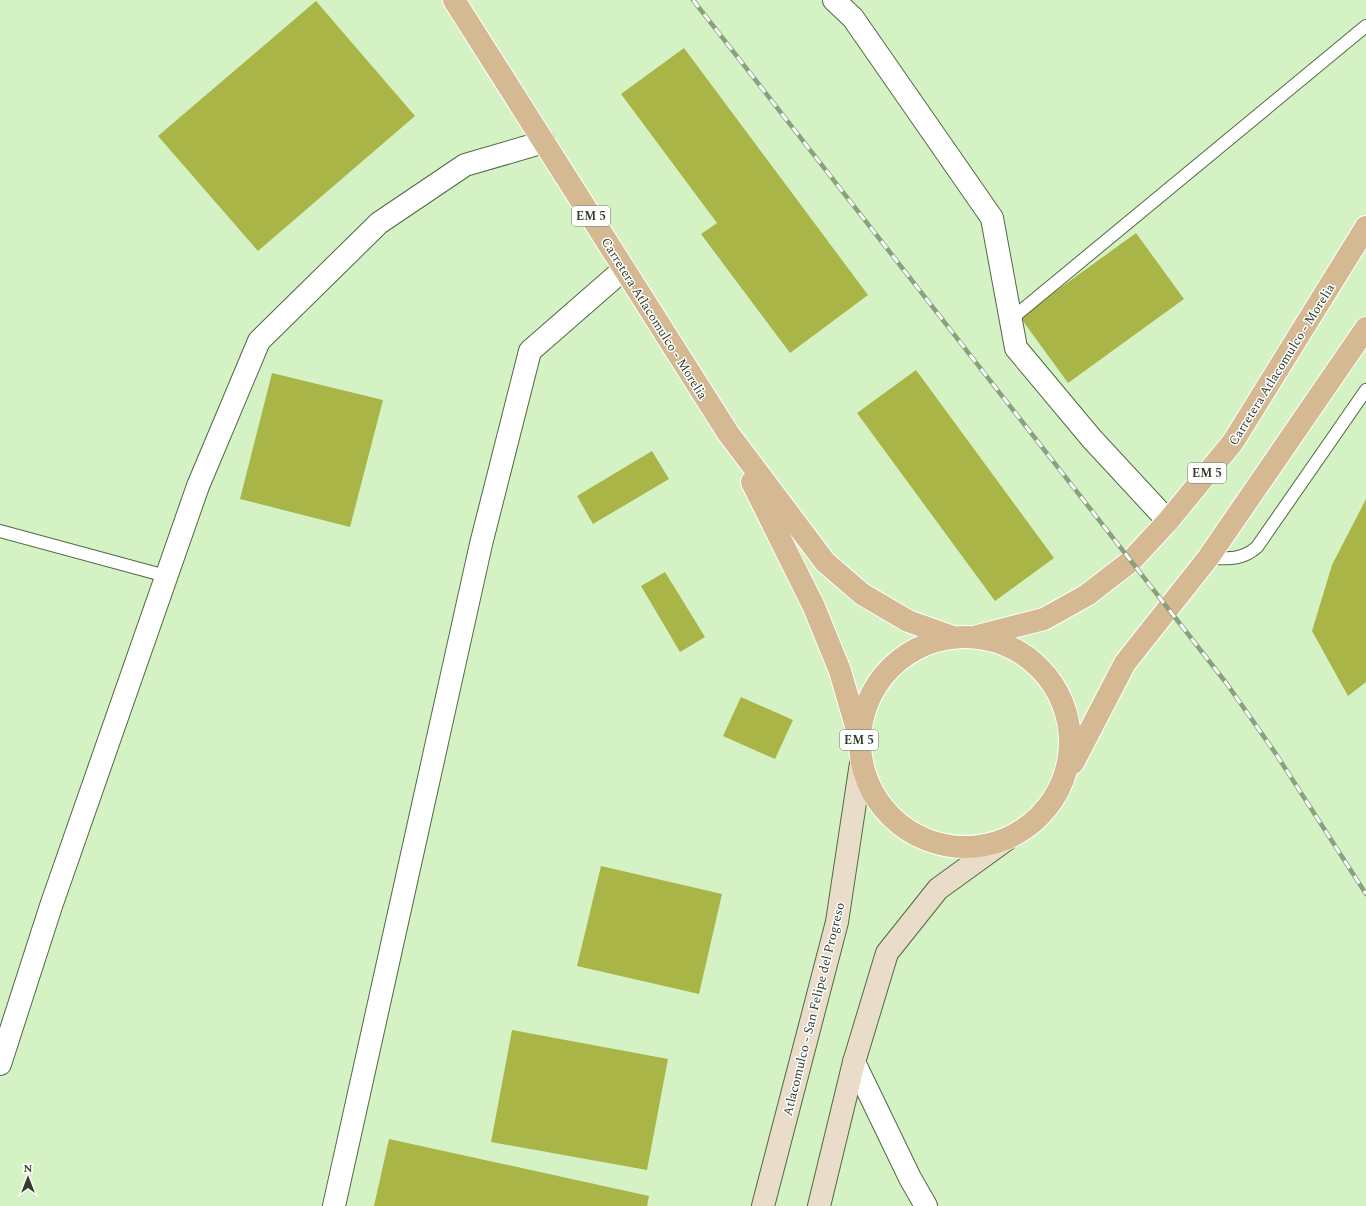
<svg xmlns="http://www.w3.org/2000/svg" width="1366" height="1206" viewBox="0 0 1366 1206" font-family="Spectral,serif">
<style>
.building{fill:#aab548}
.lines{fill:none;stroke-linecap:round;stroke-linejoin:round}
.lane-casing{stroke:#506942;stroke-width:14}
.street-casing{stroke:#506942;stroke-width:24}
.secondary-casing{stroke:#506942;stroke-width:24}
.primary-casing{stroke:#fff;stroke-width:24}
.lane{stroke:#fff;stroke-width:12}
.street{stroke:#fff;stroke-width:22}
.secondary{stroke:#e9dcc8;stroke-width:22}
.primary{stroke:#d4b992;stroke-width:22}
.rail-casing{stroke:#8ba07f;stroke-width:4.5}
.rail{stroke:#fff;stroke-width:3;stroke-dasharray:9;stroke-linecap:butt}
.labels{text-anchor:middle;stroke-width:3;stroke-linejoin:round;paint-order:stroke}
.shield{fill:#fff;stroke:#70786b;stroke-width:1}
.shield-label{font-size:12px;font-weight:bold;fill:#323e2c}
.street-label{font-size:13px;fill:#323e2c;stroke:#fff}
</style>
<rect width="100%" height="100%" fill="#d5f2c5"/>
<!-- building -->
<path class="building" d="M316,1L415,116L258,251L158,136Z
M684,48L868,295L790,353L701,234L717,223L621,94Z
M1136,233L1184,299L1068,383L1020,317Z
M916,370L1054,558L995,601L857,413Z
M272,373L383,400L350,527L240,499Z
M652,451L669,479L593,524L577,496Z
M1366,499V682L1348,696L1312,631L1332,565Z
M665,572L705,637L680,652L641,586Z
M741,697L793,720L775,759L723,736Z
M601,866L722,894L699,994L577,966Z
M512,1030L668,1059L647,1170L491,1142Z
M389,1139L649,1196L647,1206H374Z"/>
<g class="lines">
<defs>
<path id="lane" d="M1010,320L1366,26
M0,531L166,576
M1208,558C1228,558 1241,561 1257,547L1366,390"/>
<path id="street" d="M834,0L853,18L992,218L1016,348L1092,439L1168,521
M854,1062L910,1178L926,1206
M0,1064L51,906L198,486L259,341L379,223L465,165L544,142
M334,1206L481,544L530,351L624,269"/>
<path id="secondary" d="M763,1206L837,922L861,763
M819,1206L854,1062L887,953L938,889L1007,839"/>
<path id="primary" d="M454,0L728,433L825,562L862,594L908,621L953,637
M752,482L814,607L840,671L858,733
M978,636L1044,619L1087,595L1131,561L1168,521L1233,442L1366,227
M860 742a105 105 0 1 1 210 0a105 105 0 1 1-210 0Z
M1073,763L1125,663L1208,558L1366,328"/>
</defs>
<!-- lane casing -->
<use href="#lane" class="lane-casing"/>
<!-- street casing -->
<use href="#street" class="street-casing"/>
<!-- secondary casing -->
<use href="#secondary" class="secondary-casing"/>
<!-- primary casing -->
<use href="#primary" class="primary-casing"/>
<!-- lane -->
<use href="#lane" class="lane"/>
<!-- street -->
<use href="#street" class="street"/>
<!-- secondary -->
<use href="#secondary" class="secondary"/>
<!-- primary -->
<use href="#primary" class="primary"/>
<defs>
<path id="rail" d="M693,0L1227,684L1276,754L1366,894"/>
</defs>
<!-- rail casing -->
<use href="#rail" class="rail-casing"/>
<!-- rail -->
<use href="#rail" class="rail"/>
</g>
<g class="labels">
<!-- shield labels -->
<g class="shield">
<rect x="572" y="206" width="38" height="20" rx="3"/>
<rect x="1188" y="463" width="38" height="20" rx="3"/>
<rect x="840" y="730" width="38" height="20" rx="3"/>
</g>
<g class="shield-label">
<text x="591" y="220">EM 5</text>
<text x="1207" y="477">EM 5</text>
<text x="859" y="744">EM 5</text>
</g>
<!-- street labels -->
<g class="street-label">
<text transform="translate(655 318) rotate(58)" y="5">Carretera Atlacomulco - Morelia</text>
<text transform="translate(1281 364) rotate(-58)" y="5">Carretera Atlacomulco - Morelia</text>
<text transform="translate(813 1009) rotate(-76)" y="5">Atlacomulco - San Felipe del Progreso</text>
</g>
</g>
<!-- north arrow -->
<g transform="translate(28 1178)" stroke="#ffffff" stroke-width="3" paint-order="stroke">
<path d="M0-3L7 15L0 10L-7 15Z" fill="#323e2c"/>
<text y="-6" font-size="11" font-weight="bold" text-anchor="middle" fill="#323e2c">N</text>
</g>
</svg>
